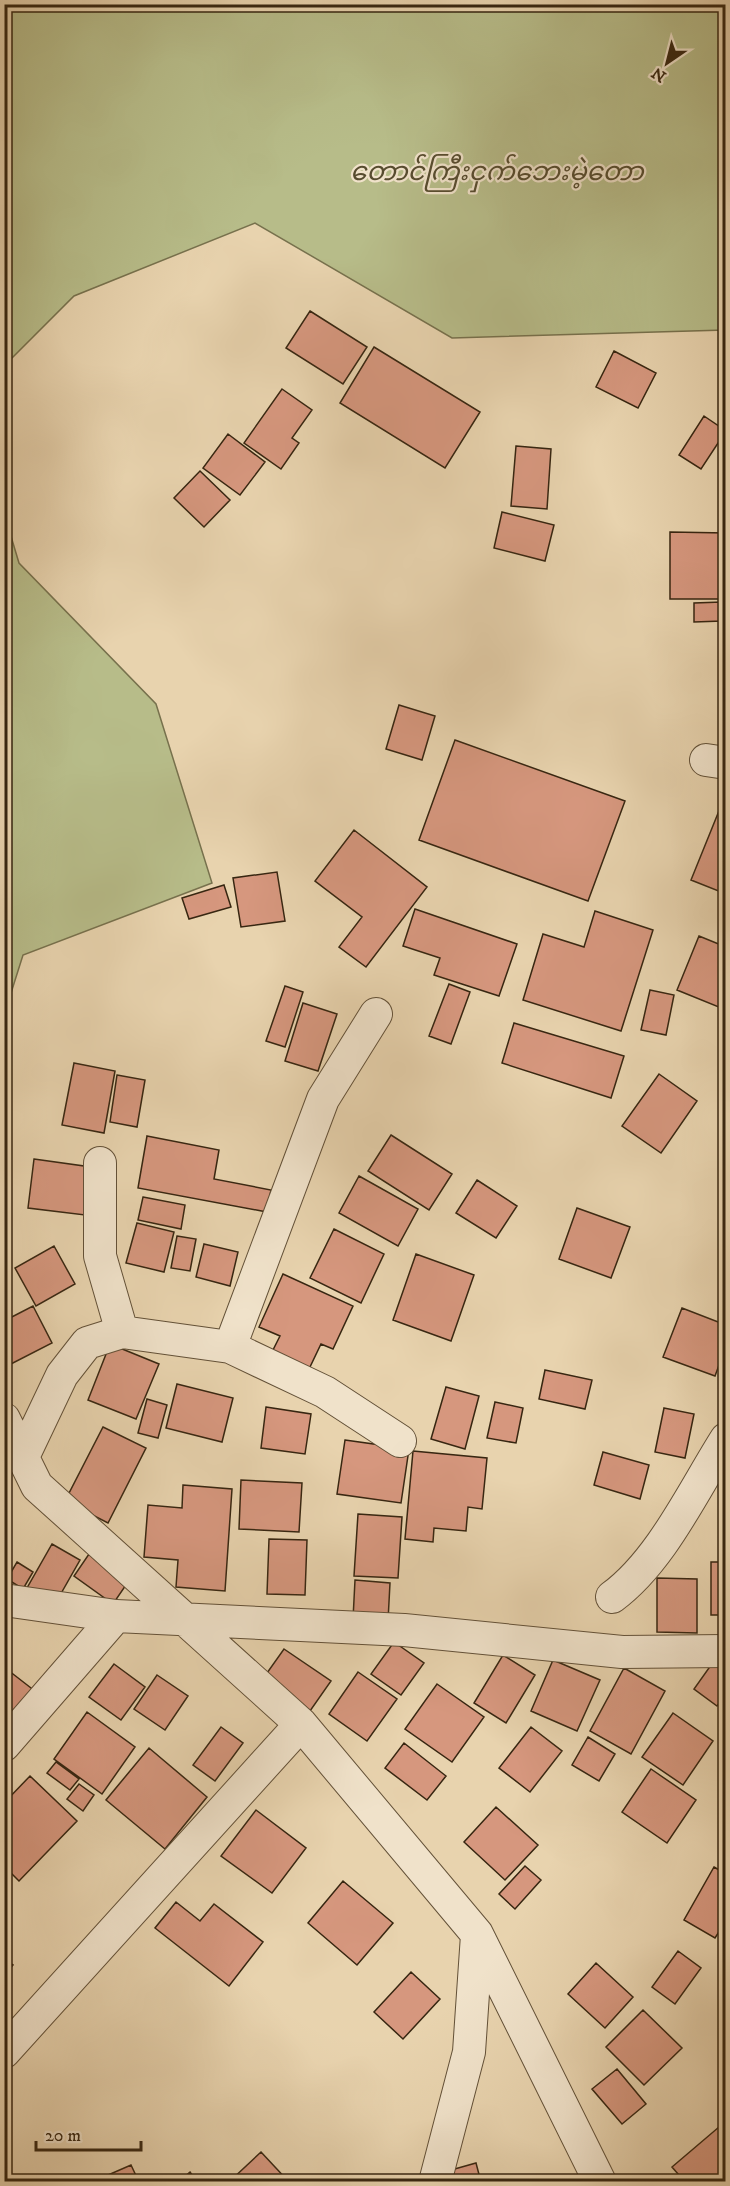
<svg xmlns="http://www.w3.org/2000/svg" width="730" height="2186" viewBox="0 0 730 2186" font-family="'IM FELL DW Pica','Noto Sans Myanmar',serif">
<style>
.green{fill:#b7bc89;stroke:#77714d;stroke-width:1.5}
.building{fill:#d6977e;stroke:#372611;stroke-width:1.5}
.lines{fill:none;stroke-linecap:round;stroke-linejoin:round}
.street-casing{stroke:#635138;stroke-width:34}
.street{stroke:#f0e2ca;stroke-width:32}
.labels{text-anchor:middle;stroke-width:4.5;stroke-linejoin:round;paint-order:stroke}
.park-label{font-size:26px;font-style:italic;fill:#574c2f;stroke:#f0e2ca}
</style>
<rect width="100%" height="100%" fill="#e8d3ae"/>
<filter id="stains"><feTurbulence type="fractalNoise" baseFrequency=".00333" numOctaves="4"/><feColorMatrix values="0 0 0 0 .2 0 0 0 0 .09 0 0 0 0 .02 0 0 0 .5 -.17"/></filter>
<radialGradient id="worn" r=".72"><stop offset=".6" stop-color="#630" stop-opacity="0"/><stop offset="1" stop-color="#630" stop-opacity=".3"/></radialGradient>
<!-- green -->
<path class="green" d="M5,4L725,5V330L452,338L255,223L74,296L5,365Z
M4,513L19,563L156,704L212,883L23,955L5,1012Z"/>
<!-- building -->
<path class="building" d="M310,311L367,347L343,384L286,348Z
M374,347L480,412L445,468L340,403Z
M614,351L656,373L638,408L596,387Z
M282,389L312,410L292,438L299,443L281,469L244,443Z
M704,416L726,431L701,469L679,455Z
M228,434L265,462L240,495L203,468Z
M516,446L551,449L547,509L511,506Z
M200,471L230,500L204,527L174,498Z
M502,512L554,525L545,561L494,548Z
M670,532L726,533V599H670Z
M722,602V621L694,622V603Z
M399,705L435,716L422,760L386,749Z
M455,740L625,801L588,901L419,840Z
M725,796H726V894L691,880Z
M354,830L427,887L366,967L339,947L362,917L315,881Z
M277,872L285,921L241,927L233,878Z
M224,885L231,907L189,919L182,898Z
M415,909L517,944L499,996L434,975L440,958L403,946Z
M595,911L653,930L621,1031L523,1000L543,934L584,947Z
M699,936L726,947V1010L677,990Z
M449,984L470,992L451,1044L429,1036Z
M285,986L303,992L285,1047L266,1041Z
M650,990L674,995L666,1035L641,1030Z
M303,1003L337,1014L318,1071L285,1061Z
M514,1023L624,1056L611,1098L502,1063Z
M74,1063L115,1071L104,1133L62,1125Z
M659,1074L697,1101L661,1153L622,1126Z
M117,1075L145,1080L137,1127L110,1122Z
M391,1135L452,1174L429,1210L368,1171Z
M147,1136L219,1150L214,1179L271,1190L267,1212L138,1188Z
M34,1159L91,1167L85,1215L28,1208Z
M359,1176L418,1209L398,1246L339,1213Z
M477,1180L517,1206L496,1238L456,1213Z
M143,1197L185,1205L181,1229L138,1220Z
M577,1208L630,1227L611,1278L559,1259Z
M137,1223L174,1232L164,1272L126,1263Z
M334,1229L384,1254L361,1303L310,1278Z
M177,1236L196,1239L190,1271L171,1268Z
M204,1244L238,1252L230,1286L196,1277Z
M54,1246L75,1284L36,1306L15,1268Z
M416,1254L474,1275L451,1341L393,1320Z
M283,1274L353,1306L333,1349L321,1344L309,1369L272,1352L280,1336L259,1327Z
M33,1306L52,1343L7,1366L4,1321Z
M682,1308L726,1325V1346L715,1376L663,1357Z
M110,1344L159,1364L136,1419L88,1400Z
M545,1370L592,1380L585,1409L539,1399Z
M177,1384L233,1398L222,1442L166,1428Z
M446,1387L479,1396L465,1449L431,1439Z
M147,1399L167,1405L158,1438L138,1433Z
M495,1402L523,1408L516,1443L487,1438Z
M266,1407L311,1414L305,1454L261,1448Z
M664,1408L694,1414L685,1458L655,1452Z
M103,1427L146,1448L108,1523L65,1501Z
M345,1440L409,1449L401,1503L337,1494Z
M413,1451L487,1458L482,1509L468,1507L466,1531L434,1528L433,1542L405,1539Z
M603,1452L649,1465L640,1499L594,1485Z
M241,1480L302,1483L299,1532L239,1529Z
M183,1485L232,1489L225,1591L176,1587L178,1560L144,1557L148,1505L182,1508Z
M358,1514L402,1517L398,1578L354,1576Z
M269,1539L307,1540L305,1595L267,1594Z
M52,1544L80,1560L55,1604L27,1588Z
M89,1554L128,1582L113,1604L74,1576Z
M17,1562L33,1572L23,1589L7,1579Z
M711,1562H726V1615H711Z
M657,1578L697,1579V1633L657,1632Z
M355,1580L390,1583L388,1621L353,1619Z
M394,1642L424,1663L401,1695L371,1674Z
M284,1649L331,1681L310,1711L262,1680Z
M503,1655L535,1675L506,1723L474,1703Z
M716,1658L726,1665V1694L717,1706L694,1689Z
M553,1660L600,1680L577,1731L531,1711Z
M114,1664L145,1687L121,1720L89,1697Z
M4,1667L40,1695L4,1731Z
M624,1668L665,1691L631,1754L590,1731Z
M358,1672L397,1699L367,1741L329,1714Z
M157,1675L188,1696L165,1730L134,1709Z
M437,1684L484,1717L452,1762L405,1729Z
M87,1712L135,1747L102,1794L54,1759Z
M673,1713L713,1741L683,1785L642,1757Z
M221,1727L243,1743L215,1781L193,1765Z
M531,1727L562,1751L530,1792L499,1768Z
M588,1737L615,1754L599,1781L572,1765Z
M404,1743L446,1776L427,1800L385,1768Z
M149,1748L207,1797L165,1849L106,1800Z
M56,1762L79,1779L70,1790L47,1773Z
M651,1769L696,1800L667,1843L622,1812Z
M30,1776L77,1821L19,1881L4,1866V1803Z
M79,1784L94,1795L83,1811L67,1799Z
M496,1807L538,1845L505,1880L464,1842Z
M256,1810L306,1848L272,1893L221,1856Z
M525,1866L541,1880L515,1909L499,1894Z
M714,1867L726,1874V1921L715,1938L684,1920Z
M343,1881L393,1923L357,1965L308,1923Z
M176,1902L200,1921L214,1904L263,1942L229,1986L155,1928Z
M678,1951L701,1968L675,2004L652,1987Z
M4,1959L13,1965L4,1976Z
M596,1963L633,1997L605,2028L568,1994Z
M411,1972L440,1999L403,2039L374,2012Z
M643,2010L682,2048L644,2085L606,2047Z
M617,2069L646,2104L622,2124L592,2089Z
M726,2121V2182H685L672,2167Z
M261,2152L289,2182H229Z
M476,2163L481,2182H455L451,2170Z
M131,2165L139,2182H92Z
M190,2172L197,2182H178Z"/>
<g class="lines">
<defs>
<path id="street" d="M706,760L726,763
M100,1163V1256L122,1332
M230,1347L323,1099L376,1014
M4,1419L37,1486L301,1724L477,1934L600,2182
M23,1457L62,1375L87,1343L122,1332L230,1347L325,1392L400,1441
M612,1597C661,1561 693,1491 726,1439
M4,1600L116,1616L404,1630L622,1652L726,1651
M4,1745L116,1616
M4,2052L301,1724
M435,2182L469,2052L477,1935"/>
</defs>
<!-- street casing -->
<use href="#street" class="street-casing"/>
<!-- street -->
<use href="#street" class="street"/>
</g>
<g class="labels">
<!-- park labels -->
<g class="park-label">
<text x="497" y="180">တောင်ကြီးငှက်ဘေးမဲ့တော</text>
</g>
</g>
<!-- margin -->
<rect width="730" height="2186" fill="none" stroke="#e8d3ae" stroke-width="24"/>
<rect x="6" y="6" width="718" height="2174" fill="none" stroke="#372611" stroke-width="3"/>
<rect x="12" y="12" width="706" height="2162" fill="none" stroke="#372611" stroke-width="1.5"/>
<!-- north arrow -->
<g transform="translate(667 63) rotate(215)" stroke="#f0e2ca" stroke-width="4.5" paint-order="stroke">
<path d="M0-4.5L10 22L0 15L-10 22Z" fill="#372611"/>
<text y="-9" font-size="16" font-weight="bold" text-anchor="middle" fill="#372611">N</text>
</g>
<!-- scale -->
<path d="M36 2141v9h105v-9" fill="none" stroke="#372611" stroke-width="3"/>
<text x="45" y="2141" font-size="18" fill="#372611" stroke="#f0e2ca" stroke-width="4.5" paint-order="stroke">20 m</text>
<rect width="100%" height="100%" filter="url(#stains)"/>
<rect width="100%" height="100%" fill="url(#worn)"/>
</svg>
